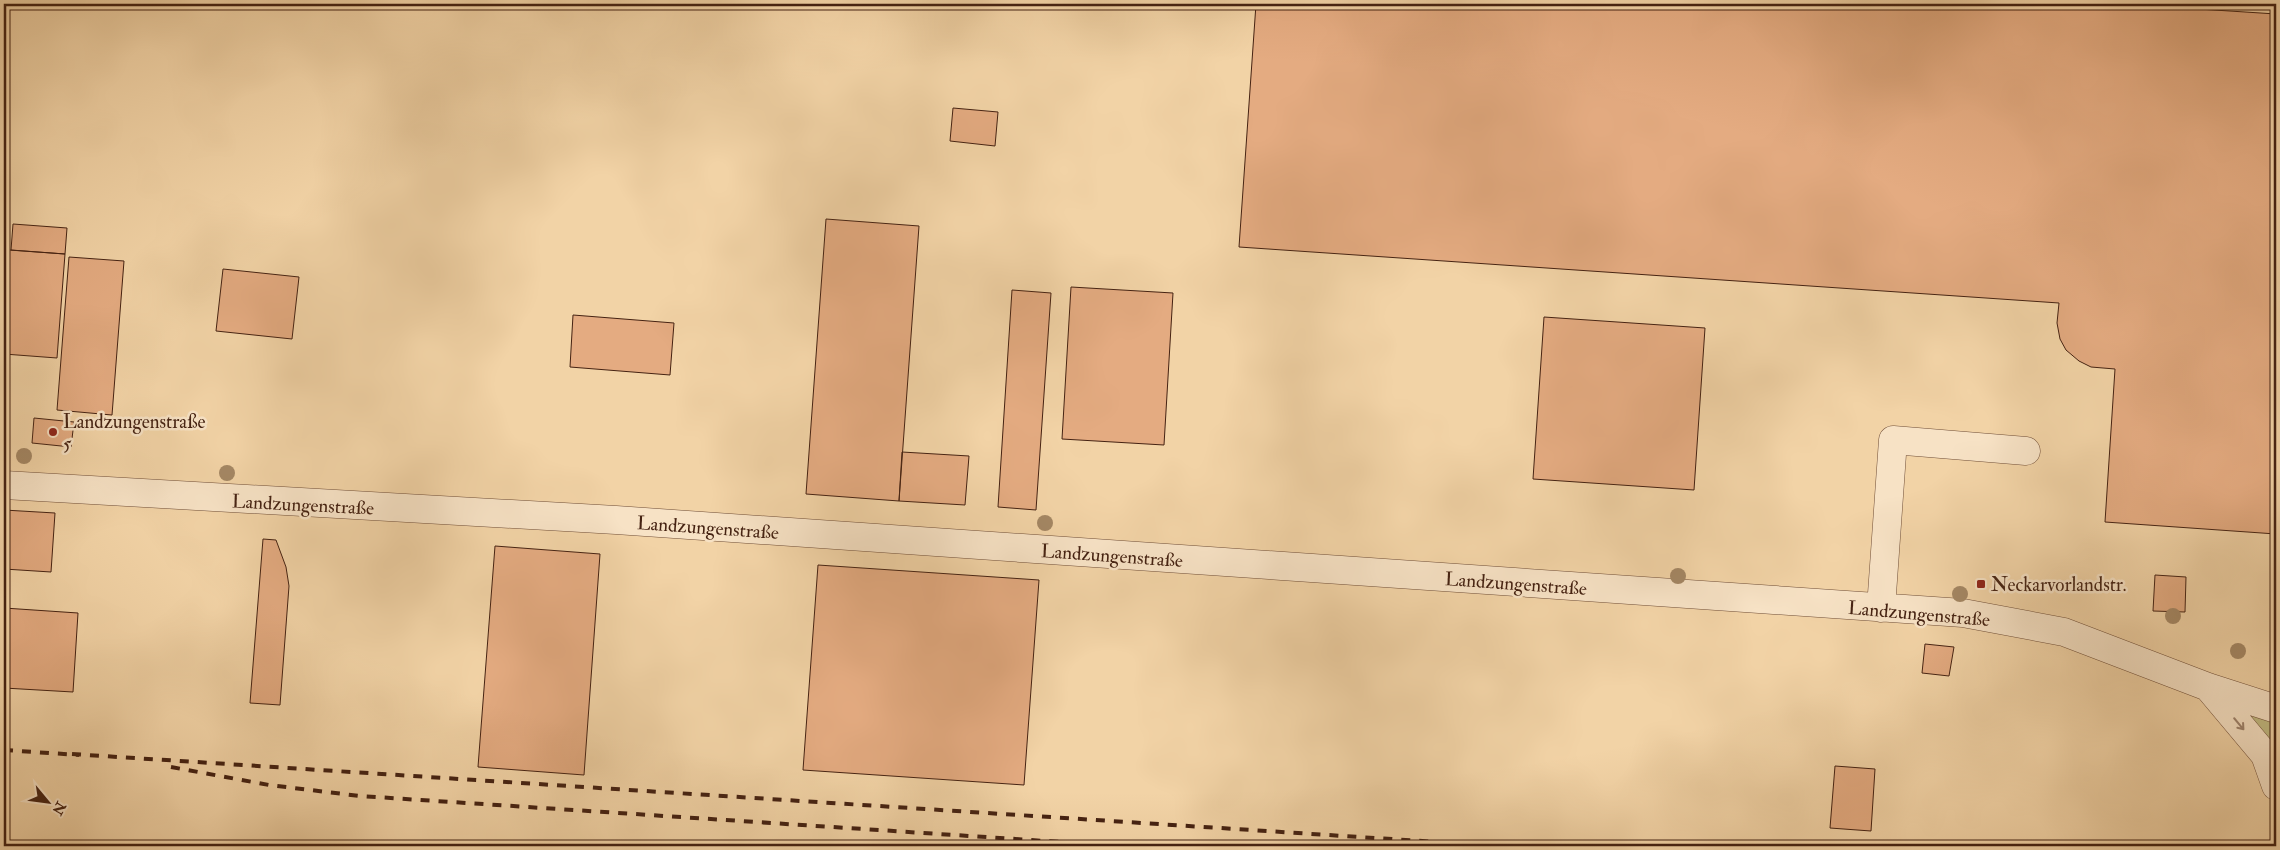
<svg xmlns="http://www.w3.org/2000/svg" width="2280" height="850" viewBox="0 0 2280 850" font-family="'IM FELL Double Pica',serif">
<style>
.green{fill:#c1ba82;stroke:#836e4a}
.building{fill:#e4ab81;stroke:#452212}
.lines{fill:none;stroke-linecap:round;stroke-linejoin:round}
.minor-casing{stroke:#704e37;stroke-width:29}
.minor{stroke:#f7e2c5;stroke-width:28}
.rail{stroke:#452212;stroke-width:4;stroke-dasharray:9 9;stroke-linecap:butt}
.tree{fill:#a48764}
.oneway{stroke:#9e826c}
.poi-dot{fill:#8f2418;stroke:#f7e2c5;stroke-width:2}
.labels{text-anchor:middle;stroke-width:5;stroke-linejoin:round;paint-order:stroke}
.poi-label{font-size:19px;fill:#452212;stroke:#f7e2c5;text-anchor:start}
.street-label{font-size:19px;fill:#452212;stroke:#f7e2c5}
</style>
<rect width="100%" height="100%" fill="#f2d3a6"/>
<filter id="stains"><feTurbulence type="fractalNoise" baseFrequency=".004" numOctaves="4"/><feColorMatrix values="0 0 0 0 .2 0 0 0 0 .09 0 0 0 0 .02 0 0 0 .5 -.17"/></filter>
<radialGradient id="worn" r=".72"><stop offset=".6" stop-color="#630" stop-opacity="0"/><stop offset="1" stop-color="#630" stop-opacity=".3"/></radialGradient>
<!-- green -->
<path class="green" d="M2253,713L2276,724V753L2249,718Z"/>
<!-- building -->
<path class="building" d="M1256,4H2121L2276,14V534L2105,522L2115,369L2091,367L2079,361L2066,350L2060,339L2057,323L2059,303L1239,247Z
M953,108L998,112L995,146L950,141Z
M826,219L919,226L899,501L806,494Z
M13,224L67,228L65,254L11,250Z
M9,250L65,254L57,358L4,354V318Z
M69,257L124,261L112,415L57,410Z
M223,269L299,277L292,339L216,331Z
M1071,287L1173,293L1164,445L1062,439Z
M1012,290L1051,293L1036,510L998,507Z
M573,315L674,323L670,375L570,367Z
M1544,317L1705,328L1694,490L1533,479Z
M34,418L74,422L71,447L32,443Z
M902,452L969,456L965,505L899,501Z
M4,510L55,513L51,572L4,569Z
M263,539L276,540L286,567L289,586L280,705L250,703Z
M495,546L600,554L584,775L478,767Z
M818,565L1039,580L1024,785L803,770Z
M2155,575L2186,577L2185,612L2153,611Z
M4,608L78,613L73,692L4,688Z
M1925,644L1954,647L1949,676L1922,673Z
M1835,766L1875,769L1871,831L1830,828Z"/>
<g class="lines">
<defs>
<path id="minor" d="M4,485L616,520L1963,613L2064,632L2208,687L2276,709
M1881,608L1893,440L2026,451
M2208,687L2265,755L2276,786"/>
</defs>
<!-- minor casing -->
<use href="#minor" class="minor-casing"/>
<!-- minor -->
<use href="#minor" class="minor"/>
<!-- rail -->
<path class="rail" d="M4,750L79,755
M72,754L1499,846
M171,767L269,785L360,796L1122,846"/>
</g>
<!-- trees -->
<g class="tree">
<circle cx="24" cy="456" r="8"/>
<circle cx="227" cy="473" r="8"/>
<circle cx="1045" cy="523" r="8"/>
<circle cx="1678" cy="576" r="8"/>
<circle cx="1960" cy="594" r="8"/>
<circle cx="2173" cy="616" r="8"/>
<circle cx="2238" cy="651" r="8"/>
</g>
<!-- one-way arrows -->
<defs><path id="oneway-shaft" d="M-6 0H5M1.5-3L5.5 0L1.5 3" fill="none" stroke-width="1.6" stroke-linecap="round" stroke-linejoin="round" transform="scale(1.25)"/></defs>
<use class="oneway" href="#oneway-shaft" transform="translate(2239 724) rotate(50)"/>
<!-- markers -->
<g class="poi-dot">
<circle cx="53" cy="432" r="5"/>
<rect x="1976" y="579" width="10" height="10" rx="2.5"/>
</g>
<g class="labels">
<!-- poi labels -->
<g class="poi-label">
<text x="63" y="428">Landzungenstraße<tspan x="63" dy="22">5</tspan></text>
<text x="1991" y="591">Neckarvorlandstr.</text>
</g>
<!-- street labels -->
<g class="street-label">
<text transform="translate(303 504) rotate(3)" y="7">Landzungenstraße</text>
<text transform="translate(708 527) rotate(4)" y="7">Landzungenstraße</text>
<text transform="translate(1112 555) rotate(4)" y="7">Landzungenstraße</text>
<text transform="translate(1516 583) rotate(4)" y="7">Landzungenstraße</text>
<text transform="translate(1919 613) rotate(5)" y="7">Landzungenstraße</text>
</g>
</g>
<!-- margin -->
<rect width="2280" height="850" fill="none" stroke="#f2d3a6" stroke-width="20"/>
<rect x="5" y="5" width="2270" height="840" fill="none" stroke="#452212" stroke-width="2.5"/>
<rect x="10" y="10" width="2260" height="830" fill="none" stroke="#452212"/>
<!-- north arrow -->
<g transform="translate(48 802) rotate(119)" stroke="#f7e2c5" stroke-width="4" paint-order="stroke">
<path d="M0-4L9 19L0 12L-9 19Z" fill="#452212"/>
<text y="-8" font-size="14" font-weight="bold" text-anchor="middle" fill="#452212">N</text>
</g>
<rect width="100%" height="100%" filter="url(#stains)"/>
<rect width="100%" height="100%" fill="url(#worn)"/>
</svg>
